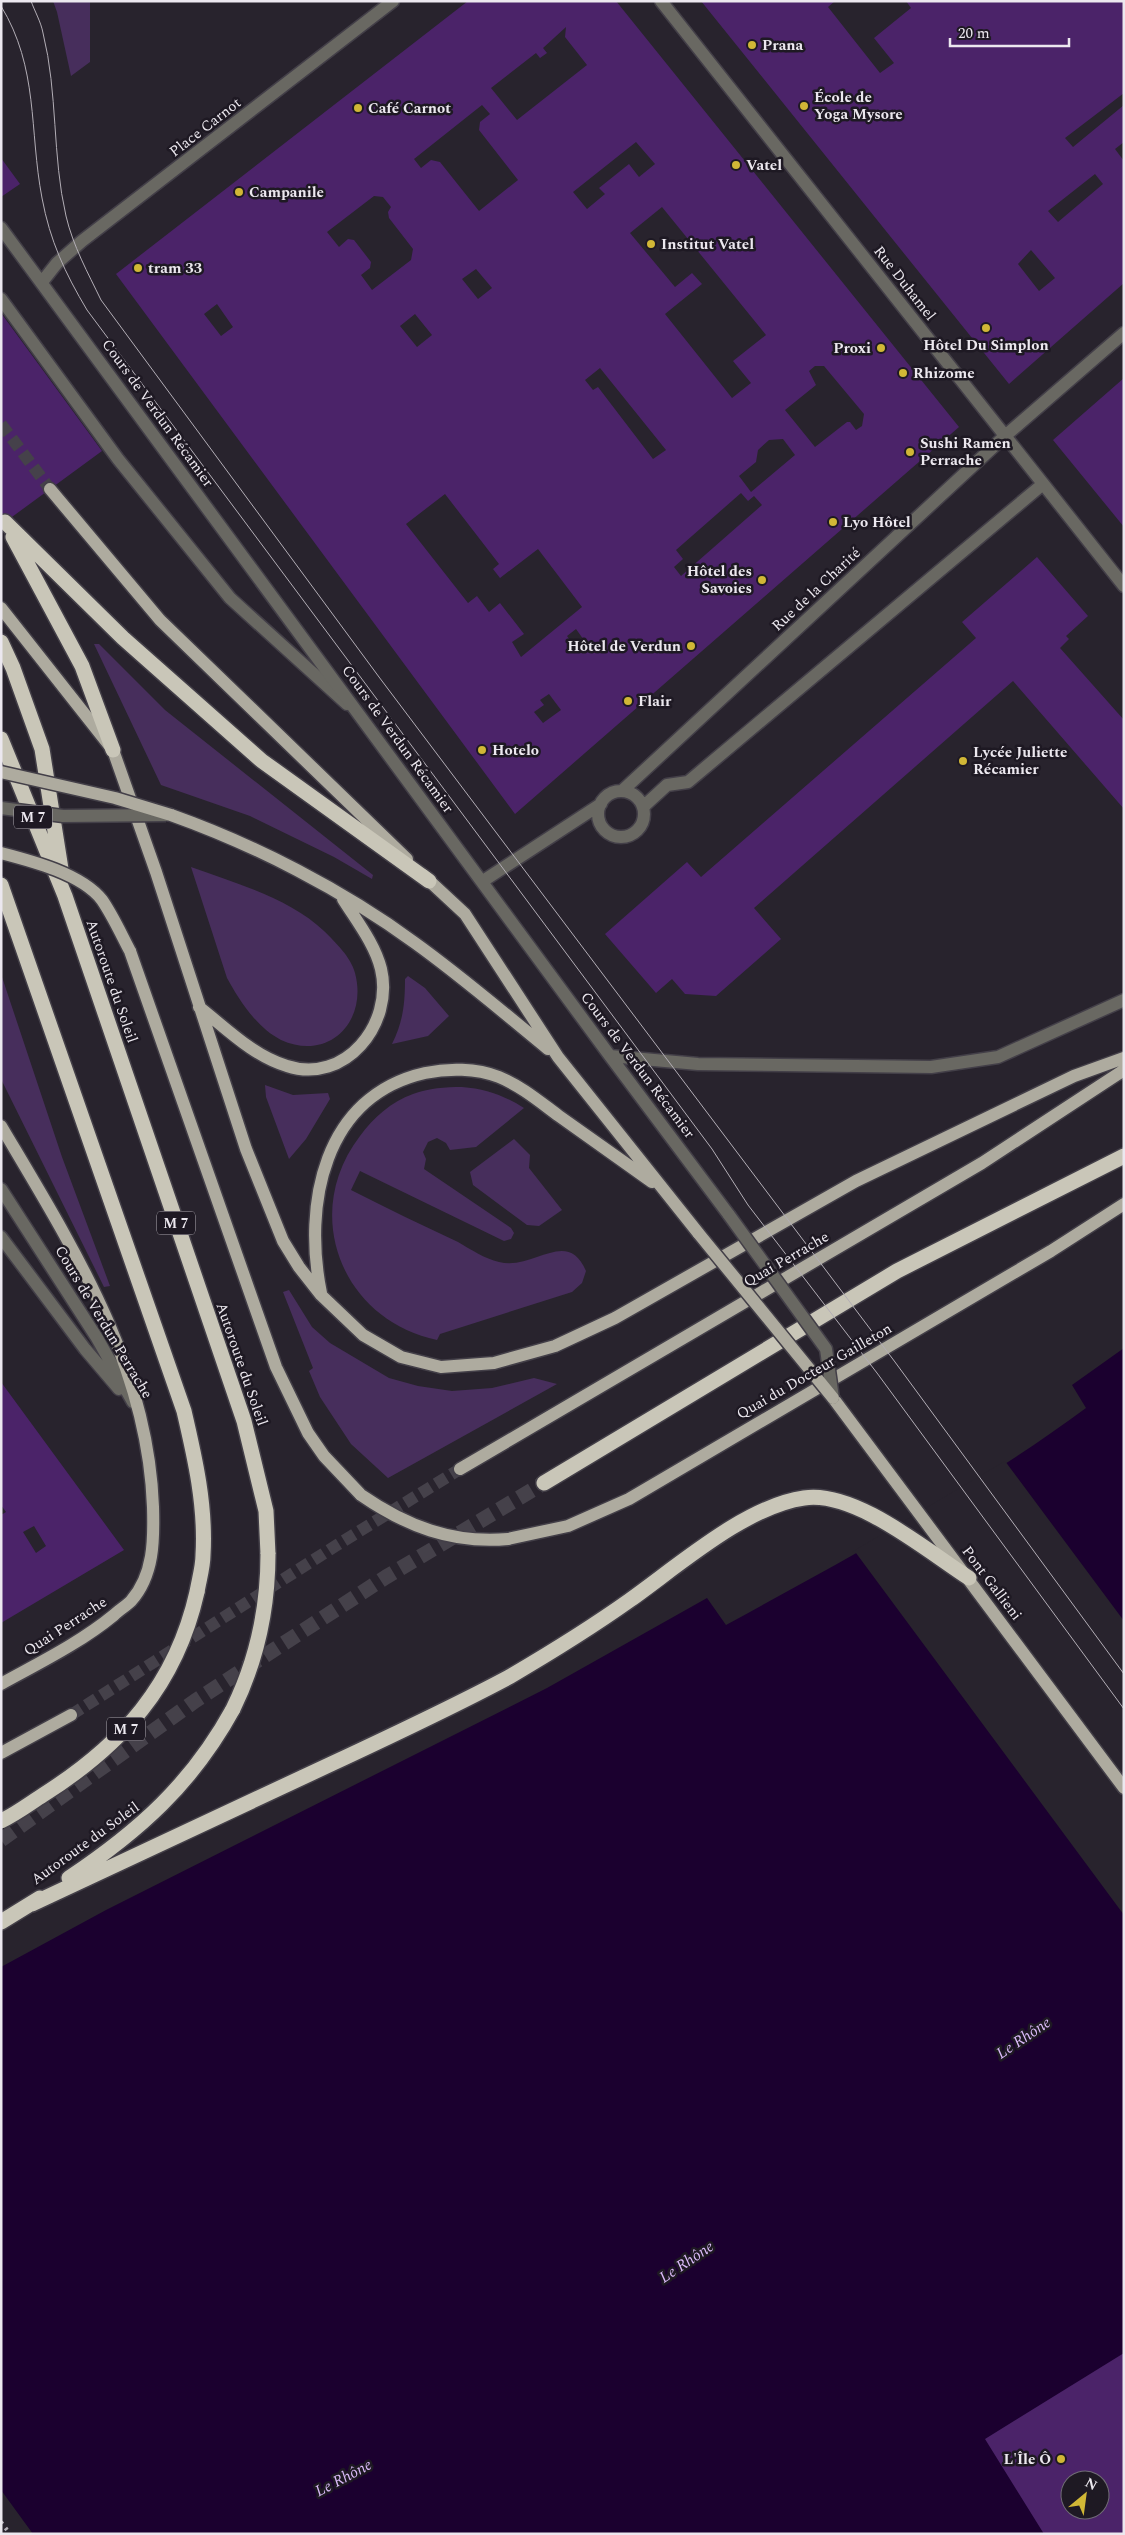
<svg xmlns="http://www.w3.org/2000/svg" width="1125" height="2535" viewBox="0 0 1125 2535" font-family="Spectral,serif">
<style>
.green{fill:#472e5c}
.water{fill:#1b002f;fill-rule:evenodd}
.pier{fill:#28232d}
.building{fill:#4b2369;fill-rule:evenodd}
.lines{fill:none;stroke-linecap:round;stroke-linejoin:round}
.primary-tunnel{stroke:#45414a;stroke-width:12;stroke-dasharray:12 6;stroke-linecap:butt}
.highway-tunnel{stroke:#45414a;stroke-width:15;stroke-dasharray:15 8;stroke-linecap:butt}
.lane-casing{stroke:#433f48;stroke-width:15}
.street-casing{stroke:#433f48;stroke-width:15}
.primary-casing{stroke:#433f48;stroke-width:15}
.highway-casing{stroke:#433f48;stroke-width:18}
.lane{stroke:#696862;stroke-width:12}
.street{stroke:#696862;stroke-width:12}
.primary{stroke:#aeab9f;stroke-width:12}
.highway{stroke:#c9c6b8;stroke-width:15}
.tram{stroke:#b3aeb6;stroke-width:1}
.rail{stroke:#b3aeb6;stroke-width:4;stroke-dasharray:2.5 5;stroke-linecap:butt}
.lane-bridge-casing{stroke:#433f48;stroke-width:15;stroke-linecap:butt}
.street-bridge-casing{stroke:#433f48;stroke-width:15;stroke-linecap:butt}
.primary-bridge-casing{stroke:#433f48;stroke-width:15;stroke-linecap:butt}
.highway-bridge-casing{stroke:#433f48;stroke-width:18;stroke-linecap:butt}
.lane-bridge{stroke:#696862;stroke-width:12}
.street-bridge{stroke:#696862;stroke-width:12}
.primary-bridge{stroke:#aeab9f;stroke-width:12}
.highway-bridge{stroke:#c9c6b8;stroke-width:15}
.poi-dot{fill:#d1b736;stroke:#1e1923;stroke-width:2}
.labels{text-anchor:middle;stroke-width:5;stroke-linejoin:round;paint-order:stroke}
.shield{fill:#1e1923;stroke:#aeaab2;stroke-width:1}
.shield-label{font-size:14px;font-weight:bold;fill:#ece8ef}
.poi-label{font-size:15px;font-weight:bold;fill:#ece8ef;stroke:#1e1923;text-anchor:start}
.street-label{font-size:15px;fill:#ece8ef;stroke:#1e1923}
.water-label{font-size:16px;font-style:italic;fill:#dbbbf9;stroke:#1e1923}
</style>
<rect width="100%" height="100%" fill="#28232d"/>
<!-- green -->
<path class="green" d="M53,1H90V62L71,76L57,12Z
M94,644H99L165,710L373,875L372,879L334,857L250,816L161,785Z
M191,867C235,883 289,898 324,931C335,942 351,957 355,973C368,1021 329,1062 281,1040C257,1028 239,1000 227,978Z
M1,974L62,1157L110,1286L104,1287L1,1079Z
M408,976L425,988L449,1016L428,1036L392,1044C403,1022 405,1004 405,979Z
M265,1085L293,1095L328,1093L330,1099L306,1139L289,1159L266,1097Z
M462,1087C486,1089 503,1095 524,1108L476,1147L450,1150L446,1143L437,1138L428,1142L423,1152L426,1159L424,1169L511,1228L514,1233L511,1239L504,1241L360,1171L351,1190C386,1208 422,1225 458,1242C470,1249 485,1259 499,1262C534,1271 567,1227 586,1271L582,1283L572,1292L440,1334L437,1340C342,1320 300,1214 360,1136C374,1117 391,1102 413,1094C429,1088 445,1087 462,1087Z
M514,1139L530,1155L529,1168L562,1210L539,1226L527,1225L473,1185L470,1172Z
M289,1290L312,1327L330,1343L389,1378L418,1386L452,1391L492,1388L534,1378L557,1384L388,1478L351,1444L320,1397L309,1371L313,1368L283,1292Z"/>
<!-- water -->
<path class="water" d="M1124,1348V2534H1V1967L106,1910L547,1688L707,1598L726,1625C848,1558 974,1491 1086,1408L1072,1385ZM1070,2480H1100V2510H1070Z"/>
<!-- pier -->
<path class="pier" d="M1005,1461L1124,1621V1915L856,1553L852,1552Z
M1,2490L33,2534H1Z"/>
<!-- building -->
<path class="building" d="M468,1H616L959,427L515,814L116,274ZM566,27L565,37L587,65L517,120L491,88L536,53L540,58L547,53L543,48ZM482,105L490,114L480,122L479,130L518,180L479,211L440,162L431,160L421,168L414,159ZM636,142L655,164L639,177L629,164L599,188L605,194L587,209L573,192ZM374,196L383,197L391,207L388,212L389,218L413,249L411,260L372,290L361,275L370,268L371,262L354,240L348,239L339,247L327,232ZM662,207L766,335L733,361L751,383L732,398L665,314L702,284L692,273L675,287L630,233ZM476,269L492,288L478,299L462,279ZM217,304L233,327L221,336L204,314ZM415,314L432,335L417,347L400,326ZM815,366H824L864,414L862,426L856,430L850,422H847L815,447L785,410L816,385L809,371ZM600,368L666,450L653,459L598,387L593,390L585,380ZM783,439L795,455L751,492L739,476L756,462L758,450L769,440ZM741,493L748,501L754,496L762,505L681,576L674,567L683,559L676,550ZM445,494L499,564L493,569L500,578L538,549L582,607L521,657L512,642L524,634L500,603L489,612L477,596L468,603L406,524ZM576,629L586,643L574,653V646L567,636ZM549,694L561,710L543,723L534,712L544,705L540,700Z
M701,1H835L828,7L880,73L894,63L874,38L911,8L906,1H1124V93L1065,138L1073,147L1124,105V142L1115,149L1124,161V283L1009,384ZM1095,174L1103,184L1058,222L1048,211ZM1031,250L1055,278L1039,291L1018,264Z
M1,158L20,184L1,197Z
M1,313L102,451L1,525Z
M1124,378V527L1053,440Z
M1037,557L1088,616L1066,636L1069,639L1060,648L1124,720V809L1013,681L754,908L781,939L716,996L685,994L672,979L656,993L605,934L687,862L701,877L976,638L962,622Z
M1,1382L124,1550L1,1623V1515L6,1512L1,1505ZM34,1526L46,1546L36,1553L23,1532Z
M1124,2353V2534H1044L985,2439ZM1070,2480H1100V2510H1070Z"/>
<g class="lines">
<!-- primary-tunnel -->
<path class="primary-tunnel" d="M1,424L50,489
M71,1715L337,1545L460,1469"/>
<!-- highway-tunnel -->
<path class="highway-tunnel" d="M1,1840L195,1701L386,1577L544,1483"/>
<defs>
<path id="lane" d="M1,299L118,459L230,598L347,704"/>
<path id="street" d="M661,1L1124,586
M1,228L610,1056L729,1215
M42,282L57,263L82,241L393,1
M598 814a23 23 0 1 1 46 0a23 23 0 1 1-46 0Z
M622,791L1005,436L1124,333
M643,807L667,785L688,782L1043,484
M483,881L601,804
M610,1056L698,1064L931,1067L998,1057L1124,1000
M1,1189L97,1338L133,1402
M1,1237L85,1349L119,1389"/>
<path id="primary" d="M50,489L160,620L407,859
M1,608L113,750L156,872L246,1149L283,1241L299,1267L321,1295L363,1335L401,1357L441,1367L494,1363L555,1346L615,1318L856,1181L1074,1076L1124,1058
M171,815C255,845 343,890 415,943C461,976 504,1013 548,1049
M423,875L465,914L558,1057L699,1234
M130,951L276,1367L308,1433L324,1456L361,1495
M199,1007C226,1028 253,1056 287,1066C345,1085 394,1024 381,969C375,944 356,920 343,899
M1,1126C72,1246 148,1364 153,1507C154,1540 154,1575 131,1601C126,1606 119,1610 114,1615C80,1643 39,1663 1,1684
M321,1293C303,1205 323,1096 425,1073C448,1068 476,1068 499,1077C521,1086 540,1102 559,1116C590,1138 621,1160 652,1182
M833,1398L1124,1788
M460,1469L982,1163L1124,1070
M508,1539L568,1526L629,1499L1051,1251L1124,1204
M1,1753L71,1715"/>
<path id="highway" d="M5,522L123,638L262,761L429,881
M13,537L82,666L113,750
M1,642L13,668L42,749L61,869
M1,739L65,896L244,1421L266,1511L268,1554
M1,885L184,1411C195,1458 206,1506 203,1555C203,1567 199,1580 197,1592
M544,1483L897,1271L1124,1156
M69,1878C139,1831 192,1784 233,1709
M32,1904C132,1857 232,1811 331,1764C391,1736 451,1708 509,1677C550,1653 592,1627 630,1600C678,1566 746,1506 804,1498C855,1490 927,1551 969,1578
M1,1922L40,1898"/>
</defs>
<!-- lane casing -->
<use href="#lane" class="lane-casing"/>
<!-- street casing -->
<use href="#street" class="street-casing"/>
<!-- primary casing -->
<use href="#primary" class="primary-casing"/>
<!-- highway casing -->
<use href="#highway" class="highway-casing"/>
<!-- lane -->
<use href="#lane" class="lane"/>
<!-- street -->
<use href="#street" class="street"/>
<!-- primary -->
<use href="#primary" class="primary"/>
<!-- highway -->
<use href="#highway" class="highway"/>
<!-- tram -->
<path class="tram" d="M31,1C35,12 41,22 43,33C58,93 52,156 66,216C73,246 88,273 101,300L379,677L895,1362L1124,1674
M1,6C39,68 29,130 42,198C50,241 65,273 87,310L712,1149L748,1205L877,1373L1124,1709"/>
<!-- rail -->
<path class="rail" d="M1,2522L10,2534"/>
<defs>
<path id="lane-bridge" d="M1,808L63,816L166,815"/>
<path id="street-bridge" d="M729,1215L826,1349L833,1398"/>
<path id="primary-bridge" d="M1,772L115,798L171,815
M1,853C32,861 82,874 102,900C113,916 121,934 130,951
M699,1234L833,1398
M361,1495C406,1526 452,1544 508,1539"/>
<path id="highway-bridge" d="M233,1709C257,1660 268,1609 268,1554
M1,1821C16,1814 29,1804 43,1795C122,1745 176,1685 197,1592"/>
</defs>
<!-- lane-bridge casing -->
<use href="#lane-bridge" class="lane-bridge-casing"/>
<!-- street-bridge casing -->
<use href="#street-bridge" class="street-bridge-casing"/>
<!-- primary-bridge casing -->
<use href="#primary-bridge" class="primary-bridge-casing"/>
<!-- highway-bridge casing -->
<use href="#highway-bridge" class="highway-bridge-casing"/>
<!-- lane-bridge -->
<use href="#lane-bridge" class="lane-bridge"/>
<!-- street-bridge -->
<use href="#street-bridge" class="street-bridge"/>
<!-- primary-bridge -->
<use href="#primary-bridge" class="primary-bridge"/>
<!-- highway-bridge -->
<use href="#highway-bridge" class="highway-bridge"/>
</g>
<!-- markers -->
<g class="poi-dot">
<circle cx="752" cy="45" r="5"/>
<circle cx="804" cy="106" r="5"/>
<circle cx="358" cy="108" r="5"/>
<circle cx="736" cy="165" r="5"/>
<circle cx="239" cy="192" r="5"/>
<circle cx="651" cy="244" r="5"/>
<circle cx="138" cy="268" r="5"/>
<circle cx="986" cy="328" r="5"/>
<circle cx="881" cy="348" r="5"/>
<circle cx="903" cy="373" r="5"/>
<circle cx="910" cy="452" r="5"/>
<circle cx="833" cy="522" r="5"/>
<circle cx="762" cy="580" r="5"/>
<circle cx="691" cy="646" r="5"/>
<circle cx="628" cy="701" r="5"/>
<circle cx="482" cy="750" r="5"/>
<circle cx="963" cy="761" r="5"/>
<circle cx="1061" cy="2459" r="5"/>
</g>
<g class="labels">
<!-- shield labels -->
<g class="shield">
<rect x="14" y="805.5" width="38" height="23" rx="4"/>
<rect x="157" y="1211.5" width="38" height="23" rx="4"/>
<rect x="107" y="1717.5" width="38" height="23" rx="4"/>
</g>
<g class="shield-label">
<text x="33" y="822">M 7</text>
<text x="176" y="1228">M 7</text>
<text x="126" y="1734">M 7</text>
</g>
<!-- poi labels -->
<g class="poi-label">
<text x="762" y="50">Prana</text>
<text x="814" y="102">École de<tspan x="814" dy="17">Yoga Mysore</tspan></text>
<text x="368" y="113">Café Carnot</text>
<text x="746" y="170">Vatel</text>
<text x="249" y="197">Campanile</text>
<text x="661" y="249">Institut Vatel</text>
<text x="148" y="273">tram 33</text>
<text x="986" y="350" text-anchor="middle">Hôtel Du Simplon</text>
<text x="871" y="353" text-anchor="end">Proxi</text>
<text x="913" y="378">Rhizome</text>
<text x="920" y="448">Sushi Ramen<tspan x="920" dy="17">Perrache</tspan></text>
<text x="843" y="527">Lyo Hôtel</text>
<text x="752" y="576" text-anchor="end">Hôtel des<tspan x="752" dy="17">Savoies</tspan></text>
<text x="681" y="651" text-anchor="end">Hôtel de Verdun</text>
<text x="638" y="706">Flair</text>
<text x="492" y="755">Hotelo</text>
<text x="973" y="757">Lycée Juliette<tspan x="973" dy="17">Récamier</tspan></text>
<text x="1051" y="2464" text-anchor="end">L'Île Ô</text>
</g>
<!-- street labels -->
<g class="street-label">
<text transform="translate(205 127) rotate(-38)" y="5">Place Carnot</text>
<text transform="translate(905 283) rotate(52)" y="5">Rue Duhamel</text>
<text transform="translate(158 413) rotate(54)" y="5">Cours de Verdun Récamier</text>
<text transform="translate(816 589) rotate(-43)" y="5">Rue de la Charité</text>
<text transform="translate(398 739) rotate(54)" y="5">Cours de Verdun Récamier</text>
<text transform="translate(112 981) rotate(71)" y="5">Autoroute du Soleil</text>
<text transform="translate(638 1065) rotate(53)" y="5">Cours de Verdun Récamier</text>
<text transform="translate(786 1259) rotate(-30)" y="5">Quai Perrache</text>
<text transform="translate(104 1322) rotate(59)" y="5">Cours de Verdun Perrache</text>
<text transform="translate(242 1364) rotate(71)" y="5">Autoroute du Soleil</text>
<text transform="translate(814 1371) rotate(-30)" y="5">Quai du Docteur Gailleton</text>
<text transform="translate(992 1583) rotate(53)" y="5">Pont Gallieni</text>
<text transform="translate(65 1626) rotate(-33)" y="5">Quai Perrache</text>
<text transform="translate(85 1843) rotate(-36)" y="5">Autoroute du Soleil</text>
</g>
<!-- water labels -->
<g class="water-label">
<text transform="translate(1023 2037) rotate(-34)" y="6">Le Rhône</text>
<text transform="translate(686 2261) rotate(-34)" y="6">Le Rhône</text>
<text transform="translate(343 2477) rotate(-28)" y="6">Le Rhône</text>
</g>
</g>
<!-- border -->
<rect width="1125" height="2535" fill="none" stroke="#ece8ef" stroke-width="5"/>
<!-- north arrow -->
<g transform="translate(1085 2495) rotate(29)"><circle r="24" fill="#1e1923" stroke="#706c75"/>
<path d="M0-4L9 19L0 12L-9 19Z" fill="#d1b736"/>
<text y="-8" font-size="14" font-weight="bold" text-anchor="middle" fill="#ece8ef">N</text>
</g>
<!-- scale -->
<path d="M950 38v8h119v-8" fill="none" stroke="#ece8ef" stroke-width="2.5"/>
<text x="958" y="38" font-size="15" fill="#ece8ef" stroke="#1e1923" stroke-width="4" paint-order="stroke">20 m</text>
</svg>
